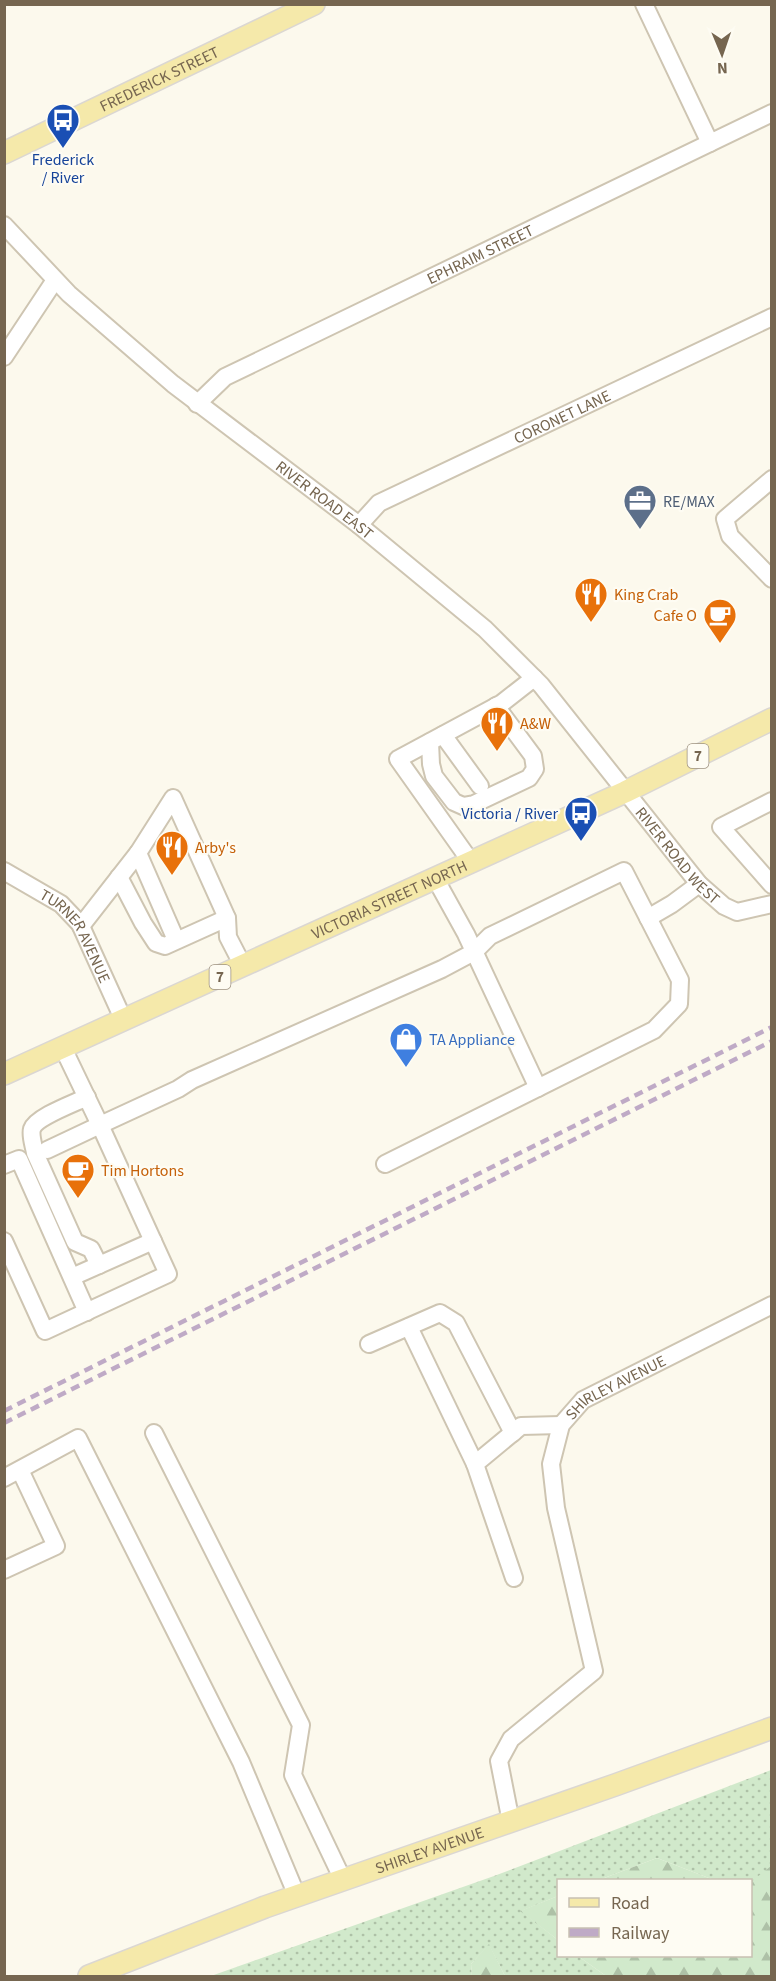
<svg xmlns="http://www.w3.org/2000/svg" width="776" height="1981" viewBox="0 0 776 1981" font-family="'Source Sans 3',sans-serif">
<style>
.grass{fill:url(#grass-dots)}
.forest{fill:url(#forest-firs)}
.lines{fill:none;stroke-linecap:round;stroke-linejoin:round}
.minor-casing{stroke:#cec5b2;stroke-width:20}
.major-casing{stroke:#dbd7d2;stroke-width:24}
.minor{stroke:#fff;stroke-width:16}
.major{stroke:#f5e9aa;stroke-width:21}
.rail{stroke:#bfaac6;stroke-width:4.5;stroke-dasharray:9 6;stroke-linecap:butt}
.labels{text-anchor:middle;stroke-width:4.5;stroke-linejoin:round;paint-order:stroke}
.shield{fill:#fefcf3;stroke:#9f9381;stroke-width:1.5}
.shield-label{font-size:15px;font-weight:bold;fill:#766650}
.street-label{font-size:16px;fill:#766650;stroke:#fefcf3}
.transit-label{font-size:16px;fill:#164399;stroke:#fefcf3}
.service-label{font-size:16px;fill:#4e5e75;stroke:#fefcf3;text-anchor:start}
.food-label{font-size:16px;fill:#c56008;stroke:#fefcf3;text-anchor:start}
.shop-label{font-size:16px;fill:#366cbe;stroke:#fefcf3;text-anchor:start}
</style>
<defs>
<pattern id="grass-dots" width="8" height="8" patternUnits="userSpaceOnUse" patternTransform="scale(1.5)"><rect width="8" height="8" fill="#d1e9cb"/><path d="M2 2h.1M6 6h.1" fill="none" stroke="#aec1a7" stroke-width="1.8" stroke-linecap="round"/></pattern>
<pattern id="forest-firs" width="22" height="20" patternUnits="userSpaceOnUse" patternTransform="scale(1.5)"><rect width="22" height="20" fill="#d1e9cb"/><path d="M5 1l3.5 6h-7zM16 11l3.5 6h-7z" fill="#aec1a7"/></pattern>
</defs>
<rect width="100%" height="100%" fill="#fcf9ed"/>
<!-- grass -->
<path class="grass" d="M771,1770V1869L751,1883L750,1880H714L657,1858L599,1880H558V1896L521,1911L558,1940V1956H578L606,1976H505L489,1945L471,1964L472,1976H211L494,1876Z"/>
<!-- forest -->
<path class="forest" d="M657,1858L714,1880H599Z
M771,1866V1976H606L578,1956H750L751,1882Z
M558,1896V1940L520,1911Z
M489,1944L505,1976H472L471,1964Z"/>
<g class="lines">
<defs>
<g id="minor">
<path d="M644,4L710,143"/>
<path id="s1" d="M4,225L69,294L173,384L359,525L485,629L541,685L699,884L724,906L737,912L772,904"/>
<path d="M4,357L55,280"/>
<path id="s2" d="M197,404L225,377L772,113"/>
<path d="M772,479L725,519L730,536L772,579"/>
<path id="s3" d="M359,525L379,503L772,317"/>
<path d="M443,735L480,786"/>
<path d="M430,742L431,764L434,776L454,802L463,806L474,804L529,778L535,769L533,756L496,706"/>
<path d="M772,801L721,827L772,885"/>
<path d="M138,853L176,940"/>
<path d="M471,862L398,759L502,703L534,678"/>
<path id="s4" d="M4,871L61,904L80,924L124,1021"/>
<path d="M119,877L143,923L156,943L165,946L227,918"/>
<path d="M435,878L466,934L538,1088"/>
<path d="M648,918L672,904L699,884"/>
<path d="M81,926L138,853L173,798L227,918L228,937L243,966"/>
<path d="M63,1048L100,1125L178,1089L192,1080L442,969L474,952L490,936L624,871L680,980L679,1004L654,1030L385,1164"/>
<path d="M87,1097C75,1103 36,1117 32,1129C30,1136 34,1146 35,1153L75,1242L91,1249L99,1265"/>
<path d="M4,1165L19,1159L87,1312"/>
<path d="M4,1241L45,1331L168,1274L100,1125L47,1150"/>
<path d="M72,1277L153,1241"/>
<path d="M409,1327L475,1464"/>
<path d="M369,1344L440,1313L456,1323L513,1433"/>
<path d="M154,1433L301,1725L293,1775L343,1880"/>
<path d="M4,1478L78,1438L241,1762L297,1896"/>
<path d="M4,1570L56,1546L20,1470"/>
<path d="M514,1578L475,1464L521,1426L561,1425"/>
<path id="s5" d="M511,1822L499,1761L511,1739L594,1671L556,1508L551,1464L561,1425L583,1400L772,1305"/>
</g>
<g id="major">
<path id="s6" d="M4,153L314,4"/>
<path id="s7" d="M4,1074L625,792L772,719"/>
<path id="s8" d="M89,1976L265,1907L615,1785L772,1728"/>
</g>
</defs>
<!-- minor casing -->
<use href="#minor" class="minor-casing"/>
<!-- major casing -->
<use href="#major" class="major-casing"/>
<!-- minor -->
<use href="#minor" class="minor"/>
<!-- major -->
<use href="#major" class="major"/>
<!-- rail -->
<path class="rail" d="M4,1411L772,1027
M4,1423L772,1041"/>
</g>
<!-- icons -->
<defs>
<symbol id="bus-pin" viewBox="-11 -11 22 30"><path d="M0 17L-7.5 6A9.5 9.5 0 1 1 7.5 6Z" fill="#1a4fb4" stroke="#fefcf3"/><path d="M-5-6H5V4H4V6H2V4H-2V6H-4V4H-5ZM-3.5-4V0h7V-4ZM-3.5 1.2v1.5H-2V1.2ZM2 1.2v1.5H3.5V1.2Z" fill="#fff"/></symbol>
<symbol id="office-pin" viewBox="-11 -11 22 30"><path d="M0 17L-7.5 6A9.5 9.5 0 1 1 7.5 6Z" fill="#5c6f8a" stroke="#fefcf3"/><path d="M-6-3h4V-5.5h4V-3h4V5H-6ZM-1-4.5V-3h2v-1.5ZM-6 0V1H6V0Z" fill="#fff"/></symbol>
<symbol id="restaurant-pin" viewBox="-11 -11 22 30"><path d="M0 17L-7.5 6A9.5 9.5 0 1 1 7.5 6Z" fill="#e8710a" stroke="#fefcf3"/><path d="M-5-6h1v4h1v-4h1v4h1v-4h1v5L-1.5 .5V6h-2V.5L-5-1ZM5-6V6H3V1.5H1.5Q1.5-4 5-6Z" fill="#fff"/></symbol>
<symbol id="cafe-pin" viewBox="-11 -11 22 30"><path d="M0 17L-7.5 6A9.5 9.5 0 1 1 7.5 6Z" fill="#e8710a" stroke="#fefcf3"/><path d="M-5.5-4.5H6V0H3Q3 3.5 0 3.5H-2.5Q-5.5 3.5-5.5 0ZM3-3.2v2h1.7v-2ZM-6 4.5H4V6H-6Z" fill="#fff"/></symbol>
<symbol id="shop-pin" viewBox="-11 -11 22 30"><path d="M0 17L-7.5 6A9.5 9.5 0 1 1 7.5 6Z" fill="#3f7fe0" stroke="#fefcf3"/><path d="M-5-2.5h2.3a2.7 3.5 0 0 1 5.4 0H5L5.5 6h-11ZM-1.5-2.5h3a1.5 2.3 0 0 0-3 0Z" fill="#fff"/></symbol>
</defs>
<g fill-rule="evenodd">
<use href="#bus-pin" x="44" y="101" width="38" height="52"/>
<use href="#office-pin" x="621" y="482" width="38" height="52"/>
<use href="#restaurant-pin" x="572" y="575" width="38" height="52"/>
<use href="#cafe-pin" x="701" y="596" width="38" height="52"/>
<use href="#restaurant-pin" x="478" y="704" width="38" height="52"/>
<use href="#bus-pin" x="562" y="794" width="38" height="52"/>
<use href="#restaurant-pin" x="153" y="828" width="38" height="52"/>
<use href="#shop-pin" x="387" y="1020" width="38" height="52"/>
<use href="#cafe-pin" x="59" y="1151" width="38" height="52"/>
</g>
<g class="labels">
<!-- shield labels -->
<g class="shield">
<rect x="687.5" y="744" width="21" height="24" rx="4.5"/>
<rect x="209.5" y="965" width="21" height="24" rx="4.5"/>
</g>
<g class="shield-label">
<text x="698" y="761">7</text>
<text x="220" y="982">7</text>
</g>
<!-- street labels -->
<g class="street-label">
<text dy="6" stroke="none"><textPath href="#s6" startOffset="172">FREDERICK STREET</textPath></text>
<text dy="6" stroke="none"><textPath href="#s2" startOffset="322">EPHRAIM STREET</textPath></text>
<text dy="6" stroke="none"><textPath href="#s3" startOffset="232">CORONET LANE</textPath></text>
<text dy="6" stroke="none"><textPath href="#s1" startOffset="423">RIVER ROAD EAST</textPath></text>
<text dy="6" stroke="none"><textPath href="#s1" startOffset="927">RIVER ROAD WEST</textPath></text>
<text dy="6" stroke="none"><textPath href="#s7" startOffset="423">VICTORIA STREET NORTH</textPath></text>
<text dy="6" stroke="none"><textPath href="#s4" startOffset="100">TURNER AVENUE</textPath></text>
<text dy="6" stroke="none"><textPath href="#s5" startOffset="514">SHIRLEY AVENUE</textPath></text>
<text dy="6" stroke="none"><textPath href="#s8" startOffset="363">SHIRLEY AVENUE</textPath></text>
</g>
<!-- transit labels -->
<g class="transit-label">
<text x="63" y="165">Frederick<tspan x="63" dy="18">/ River</tspan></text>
<text x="558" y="819" text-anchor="end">Victoria / River</text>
</g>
<!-- service labels -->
<g class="service-label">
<text x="663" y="507">RE/MAX</text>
</g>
<!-- food labels -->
<g class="food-label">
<text x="614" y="600">King Crab</text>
<text x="697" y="621" text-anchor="end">Cafe O</text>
<text x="520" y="729">A&amp;W</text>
<text x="195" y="853">Arby's</text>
<text x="101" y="1176">Tim Hortons</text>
</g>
<!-- shop labels -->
<g class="shop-label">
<text x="429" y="1045">TA Appliance</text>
</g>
</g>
<!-- border -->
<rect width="776" height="1981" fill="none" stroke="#766650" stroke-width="12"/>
<!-- legend -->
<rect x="557" y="1879" width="195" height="78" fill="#fefcf3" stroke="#c8c0b2" stroke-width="1.5"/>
<rect x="569" y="1898" width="30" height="9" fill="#f5e9aa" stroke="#c8c0b2" stroke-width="1.5"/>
<text x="611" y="1909" font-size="18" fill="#766650">Road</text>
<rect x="569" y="1928" width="30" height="9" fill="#bfaac6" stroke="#c8c0b2" stroke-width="1.5"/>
<text x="611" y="1939" font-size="18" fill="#766650">Railway</text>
<!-- north arrow -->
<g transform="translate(722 54) rotate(178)" stroke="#fefcf3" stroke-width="4.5" paint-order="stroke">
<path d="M0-4.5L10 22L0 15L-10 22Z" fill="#766650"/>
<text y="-9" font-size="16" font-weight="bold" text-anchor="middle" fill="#766650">N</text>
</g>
</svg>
